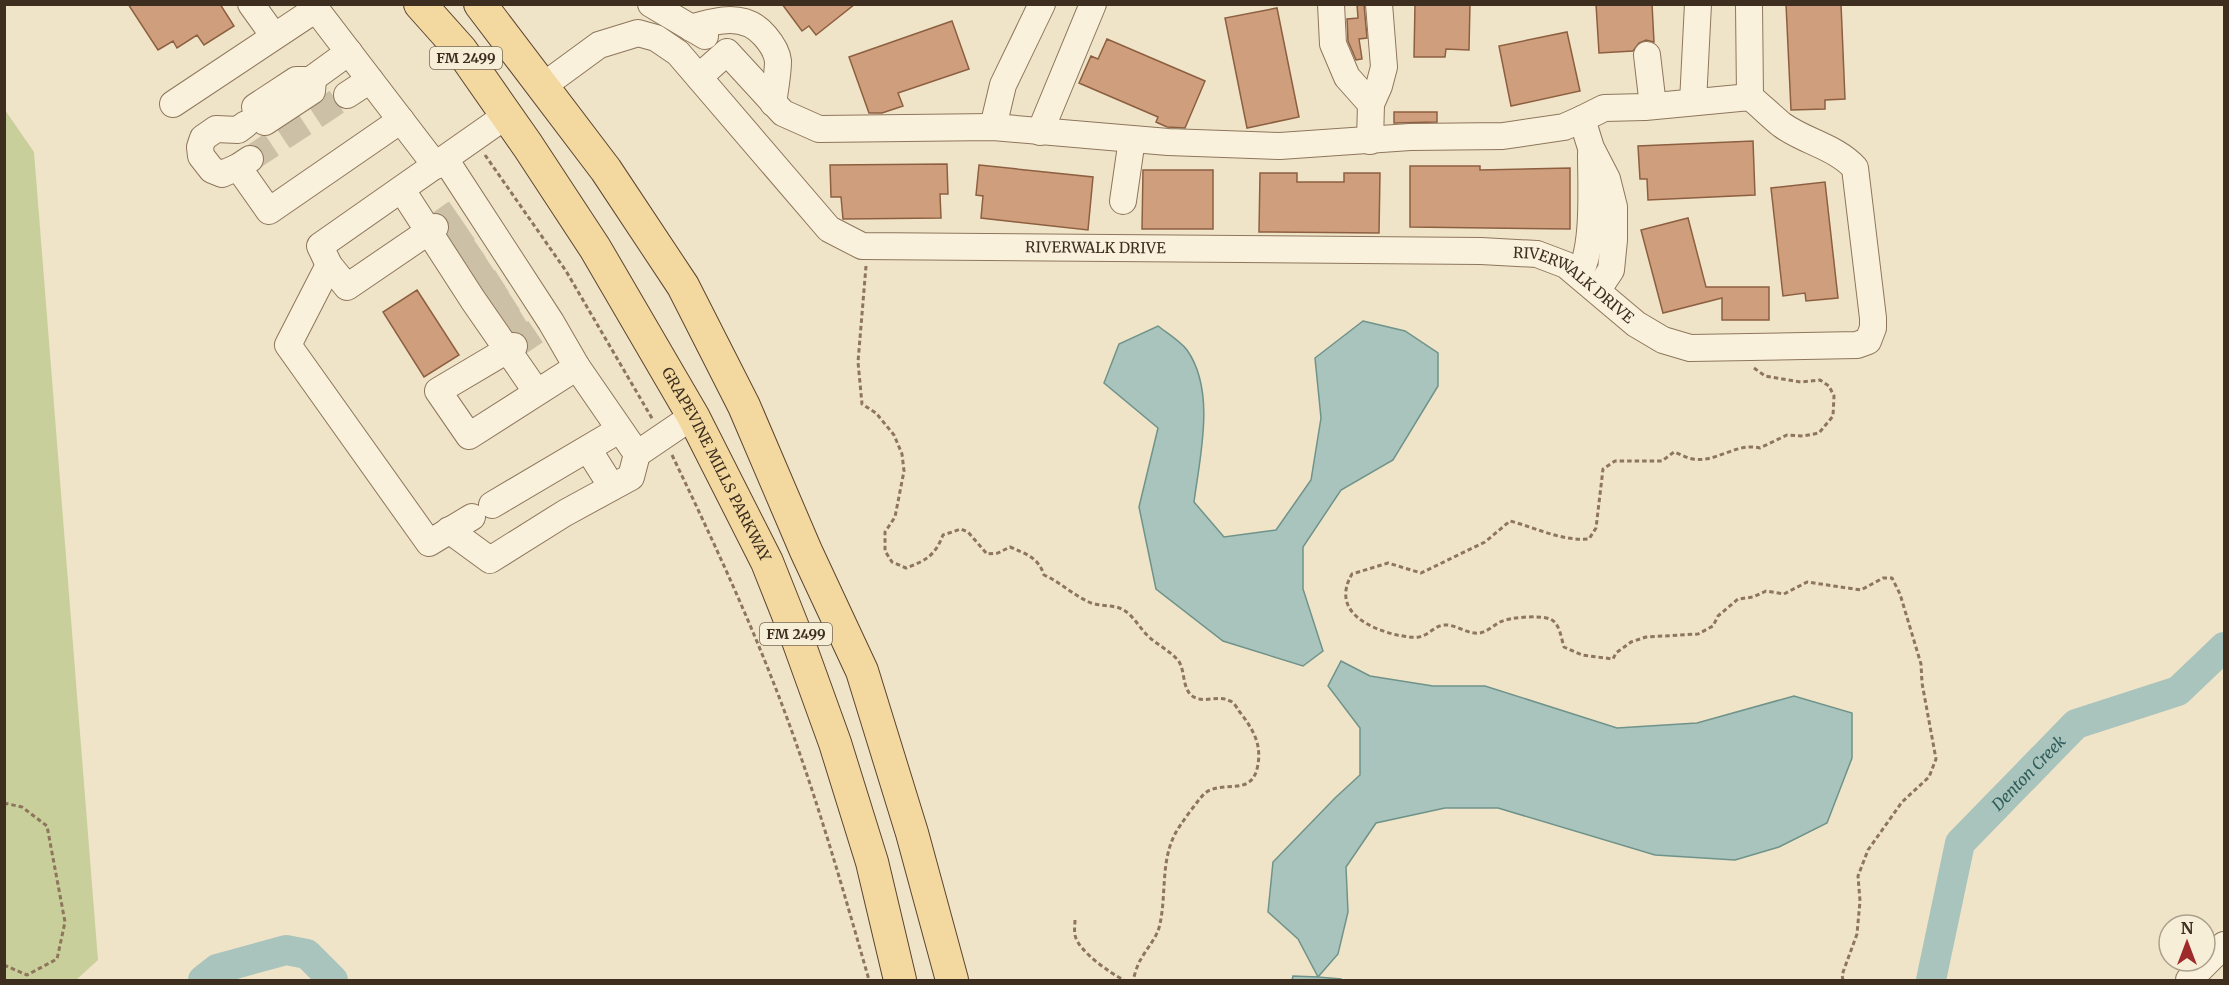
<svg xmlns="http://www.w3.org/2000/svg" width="2229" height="985" viewBox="0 0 2229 985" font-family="Merriweather,serif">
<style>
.green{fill:#c9cf9b}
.water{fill:#a9c4bc;stroke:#6f938a;stroke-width:1.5}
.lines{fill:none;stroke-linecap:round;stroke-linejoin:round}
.river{stroke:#a9c4bc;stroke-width:30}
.building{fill:#cf9f7d;stroke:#8d5f41;stroke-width:1.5}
.minor-tunnel{stroke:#ccc0a6;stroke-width:26;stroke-dasharray:26 13;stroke-linecap:butt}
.minor-casing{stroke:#8d765c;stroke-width:28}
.major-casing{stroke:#5b4430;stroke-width:34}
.path{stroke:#8d765c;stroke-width:3;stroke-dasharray:4.5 3;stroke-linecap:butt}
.minor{stroke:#faf1dc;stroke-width:26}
.major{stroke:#f3d9a0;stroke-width:32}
.labels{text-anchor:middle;stroke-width:5;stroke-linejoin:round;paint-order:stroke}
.shield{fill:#f7eed8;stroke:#756857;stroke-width:1.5}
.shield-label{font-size:14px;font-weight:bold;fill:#3d2e20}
.street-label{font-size:15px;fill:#3d2e20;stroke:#f7eed8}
.water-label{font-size:16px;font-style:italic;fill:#2f5d5a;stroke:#f7eed8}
</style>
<rect width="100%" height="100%" fill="#f0e4c8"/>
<!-- green -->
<path class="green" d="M5,110L34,152L98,960L76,980H5Z"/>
<!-- water -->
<path class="water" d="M1363,321L1405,331L1438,353V386L1393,460L1341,490L1303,547V589L1323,651L1303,666L1223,641L1156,589L1139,507L1158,428L1104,383L1119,344L1158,326C1167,333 1180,341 1187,350C1216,391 1200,456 1194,502L1224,537L1276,530L1311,480L1321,418L1315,358Z
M1341,661L1370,676L1433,686H1485L1617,728L1697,723L1794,696L1852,713V758L1827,823L1779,847L1735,860L1655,855L1498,808H1445L1376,823L1346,867L1348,912L1338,954L1318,977L1341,979V980H1292L1293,976L1318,977L1298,939L1268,912L1273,862L1335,798L1360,775V728L1328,686Z"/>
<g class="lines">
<!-- river -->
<g class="river">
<path d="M203,980L217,969L286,950L307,954L333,980"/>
<path id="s1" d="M1931,980L1960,843L2076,724L2178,691L2224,647"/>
</g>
</g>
<!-- building -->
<path class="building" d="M128,4H220L234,26L204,45L197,35L177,48L173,41L158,50Z
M782,4H855L816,35L809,26L802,31Z
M1357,4H1364L1367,38L1359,39L1362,59L1356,60L1348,41L1347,19L1358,18Z
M1415,4H1470L1469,50L1446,49L1445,57H1414Z
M1596,4H1652L1654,42L1646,40L1639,43L1633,51L1599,53Z
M1786,4H1841L1845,99L1825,100V109L1791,110Z
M1277,8L1299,117L1247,128L1225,18Z
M952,21L969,69L898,93L903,106L882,113H869L849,57Z
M1567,32L1580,91L1511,106L1499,46Z
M1107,39L1205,81L1185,128L1167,127L1156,122L1158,117L1079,83L1091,56L1098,59Z
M1394,112H1437V122L1394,123Z
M1753,141L1755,195L1648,200L1647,179H1640L1638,146Z
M947,164L948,194H940L941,218L843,219L841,197H831L830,165Z
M979,165L1093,177L1088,230L981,218L983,196L976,195Z
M1410,166H1480V170L1570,168V229L1410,227Z
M1143,170H1213V229H1142Z
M1260,173H1297V182H1344V173H1380L1379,233L1259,232Z
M1825,182L1838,298L1806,301L1805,293L1783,296L1771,188Z
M1688,218L1706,287H1769V320H1722V298L1663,313L1641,230Z
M417,290L459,355L424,377L383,312Z"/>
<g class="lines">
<!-- minor-tunnel -->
<path class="minor-tunnel" d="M250,159L347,95
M435,227L461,209
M446,243L471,226
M457,261L482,244
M468,278L494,261
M480,295L505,279
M491,313L517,296
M501,330L527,314
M514,346L539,329"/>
<defs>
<g id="minor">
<path d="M251,4L274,36"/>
<path d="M312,4L436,166"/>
<path d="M651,4L705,36"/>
<path d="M1331,4L1333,44L1347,77L1371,104L1370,141"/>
<path d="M1749,4L1750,97"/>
<path d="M691,28C717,20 745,12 765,36C771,43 777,51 778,61C778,74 775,90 773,103"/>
<path d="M1647,55L1653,106"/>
<path d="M699,77L727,52L783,113L819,129L993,127L1168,142L1280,146L1410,137L1503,136L1564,127L1582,119"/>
<path id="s2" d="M543,86L599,45L638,33L656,38L678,53L829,229L862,246L1481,251L1537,254L1566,265L1636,324L1663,340L1690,348L1857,345L1868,341L1873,328V318L1855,168C1836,147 1806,142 1782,125C1771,116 1761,106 1750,97L1645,107L1604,108L1582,119L1591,148L1607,179L1614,207V240L1611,270L1597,291"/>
<path d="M298,89L349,52"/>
<path d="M347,95L370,80"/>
<path d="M1693,102L1698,4"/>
<path d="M173,104L316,9"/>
<path d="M1371,104L1379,86L1384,67L1379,4"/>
<path d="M255,107L296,80H313L312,91L265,122"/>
<path d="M246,124L238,130L216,129L203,138L200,147L201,156L212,170L222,174L238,167L250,159"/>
<path d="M993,127L1003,85L1042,4"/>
<path d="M1040,132L1093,4"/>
<path d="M445,159L551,322L577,367L637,454"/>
<path d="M238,167L269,211L401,120"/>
<path d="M402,190L473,300L536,391"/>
<path d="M1123,201L1132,139"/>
<path d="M435,227L347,287L329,265L320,246L507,115"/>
<path d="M329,265L288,345L429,543L472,517"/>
<path d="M1579,274C1595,249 1591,186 1591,154"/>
<path d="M514,346L438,391L469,436L577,367"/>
<path d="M588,449L612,487"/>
<path d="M492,505L619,430"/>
<path d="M449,530L490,560L565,513L631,477L637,454L693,416"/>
<path d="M2189,980L2224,945"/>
</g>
<g id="major">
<path id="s3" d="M420,4L461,50L528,146L595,248L693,416L767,562L796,635L835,743L872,862L900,980"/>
<path d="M480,4L606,170L683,286L744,406L806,551L862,671L912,833L952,980"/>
</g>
</defs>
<!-- minor casing -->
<use href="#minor" class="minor-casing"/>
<!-- major casing -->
<use href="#major" class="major-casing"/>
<!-- path -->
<path class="path" d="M485,155L566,271L653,420
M866,266L858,362L862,404L876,413L894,435L902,454L904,471L895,517L885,532V551L892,562L906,568C925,561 935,556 943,535L961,529L968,532L987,554L998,553L1010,547C1026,554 1038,557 1044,575C1060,582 1072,594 1087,601C1097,607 1111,604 1122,609C1133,615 1139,627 1147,635C1156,644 1167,649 1176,658C1186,667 1181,685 1191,695C1202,705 1218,694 1230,701C1234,702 1237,708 1239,711C1253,729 1263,745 1257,769C1250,797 1221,779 1204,794C1198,800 1179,826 1175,834C1160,863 1167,897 1159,928C1155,940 1147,948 1141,959C1137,965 1135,974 1133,980
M1754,368L1765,376L1801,382L1820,380L1829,386L1834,396L1833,416L1819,433L1803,436L1787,435L1760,448C1737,442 1716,463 1693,459C1686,458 1680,454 1674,452L1662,461H1615L1603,469L1596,528L1589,539C1560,541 1537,528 1510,521L1485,542L1421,573L1388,563L1352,574C1331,610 1367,628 1397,635C1404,636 1412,638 1419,637C1429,635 1434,626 1444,625C1456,624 1468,635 1480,633C1487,632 1494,625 1500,622C1511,617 1539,615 1550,619C1560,623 1561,638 1564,647L1582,655L1613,659L1616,653L1631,642L1646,637L1698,634L1713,626L1718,616L1738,599L1753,597L1766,591L1784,594L1807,582L1861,590L1883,578H1892L1900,594L1921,664L1922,683L1936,759L1929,777L1902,802L1868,850L1858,876L1860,901L1857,934L1842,975L1843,980
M672,455C709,532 745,609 776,689C813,784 841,882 869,980
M4,803L22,807L47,826L65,922L57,959L27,975L4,965
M1075,920C1075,925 1074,930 1075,935C1078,951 1110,973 1124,980"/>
<!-- minor -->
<use href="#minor" class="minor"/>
<!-- major -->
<use href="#major" class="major"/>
</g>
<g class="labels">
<!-- shield labels -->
<g class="shield">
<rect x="430" y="47" width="72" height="22" rx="4.5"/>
<rect x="760" y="623" width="72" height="22" rx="4.5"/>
</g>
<g class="shield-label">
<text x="466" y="63">FM 2499</text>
<text x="796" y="639">FM 2499</text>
</g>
<!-- street labels -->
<g class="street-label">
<text dy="5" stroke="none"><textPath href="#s2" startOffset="658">RIVERWALK DRIVE</textPath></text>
<text dy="5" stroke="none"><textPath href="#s2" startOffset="1146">RIVERWALK DRIVE</textPath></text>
<text dy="5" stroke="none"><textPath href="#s3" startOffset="549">GRAPEVINE MILLS PARKWAY</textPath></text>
</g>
<!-- water labels -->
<g class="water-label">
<text dy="6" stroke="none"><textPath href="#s1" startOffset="238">Denton Creek</textPath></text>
</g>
</g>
<!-- border -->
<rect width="2229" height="985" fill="none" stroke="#3d2e20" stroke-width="12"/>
<!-- north arrow -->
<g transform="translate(2187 943)"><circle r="28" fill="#f7eed8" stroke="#ada18e" stroke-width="1.5"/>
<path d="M0-4.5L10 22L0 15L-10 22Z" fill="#9e2a2b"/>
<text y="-9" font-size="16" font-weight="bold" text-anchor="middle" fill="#3d2e20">N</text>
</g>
</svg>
